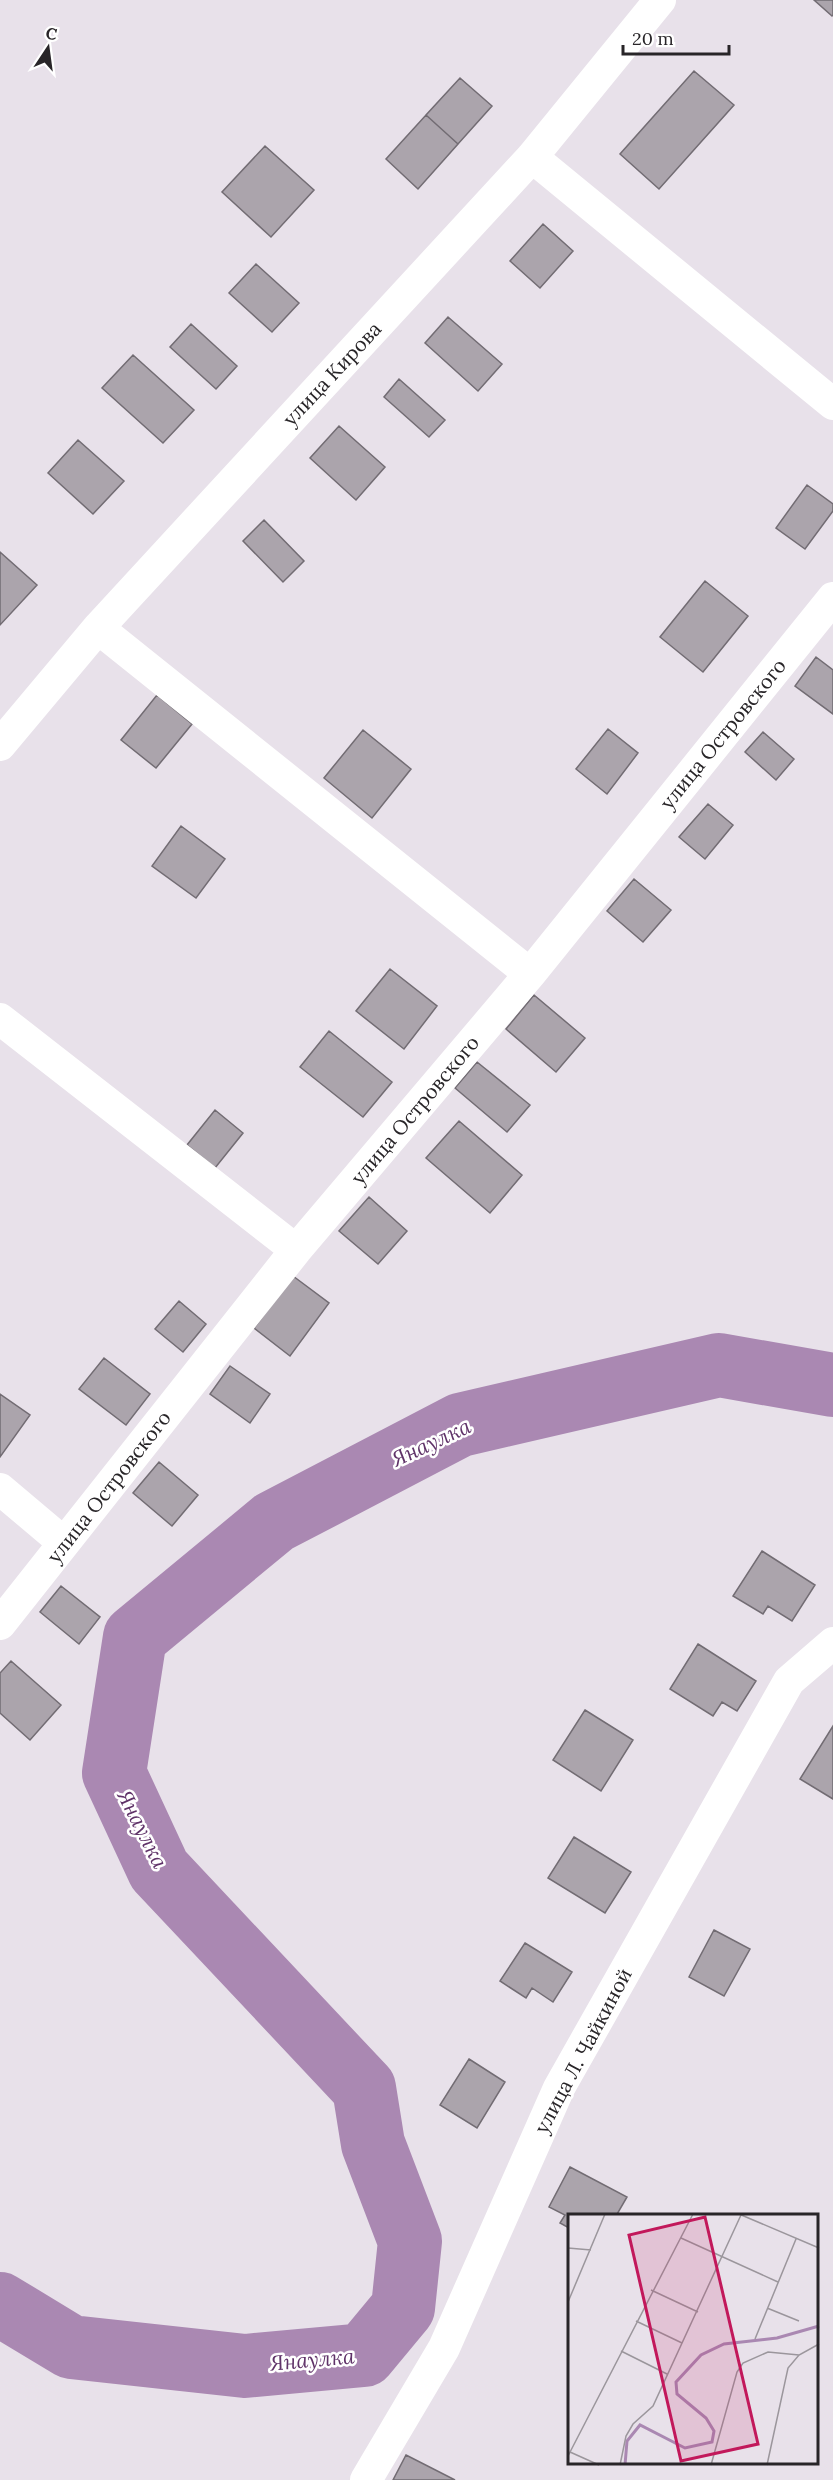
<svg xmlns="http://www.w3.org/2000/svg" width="833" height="2480" viewBox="0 0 833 2480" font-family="Lora,serif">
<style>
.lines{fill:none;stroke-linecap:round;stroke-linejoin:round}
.river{stroke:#aa88b2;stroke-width:64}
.building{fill:#aba4ac;stroke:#726c73;stroke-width:1.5}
.minor{stroke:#fff;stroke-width:32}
.labels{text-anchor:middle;stroke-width:5;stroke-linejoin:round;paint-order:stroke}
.street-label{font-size:20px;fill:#282528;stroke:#fff}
.water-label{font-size:21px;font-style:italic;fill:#5f3268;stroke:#fff}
.inset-river{fill:none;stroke:#aa88b2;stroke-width:3}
.inset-road{fill:none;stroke:#9b969c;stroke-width:1.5}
.view{fill:#c2185b;fill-opacity:0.15;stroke:#c2185b;stroke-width:3}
.inset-edge{fill:none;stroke:#282528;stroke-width:3}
</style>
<rect width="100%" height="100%" fill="#e8e1ea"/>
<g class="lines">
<!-- river -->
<path class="river" d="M0,2304L71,2347L245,2366L364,2355L403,2308L410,2241L373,2144L364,2088L159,1870L114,1773L135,1637L274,1522L460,1425L719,1365L833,1385"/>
</g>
<!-- building -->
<path class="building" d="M814,0H833V15L832,16Z
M694,71L734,105L659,189L620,154Z
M460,78L492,106L458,144L426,115Z
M426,115L458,144L418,189L386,159Z
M265,146L314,190L271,237L222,192Z
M543,224L573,251L540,288L510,261Z
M256,264L299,303L272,332L229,293Z
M448,317L502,364L478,391L425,343Z
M191,324L237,366L216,389L170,347Z
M133,355L194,410L163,443L102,388Z
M399,379L445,420L429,437L384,397Z
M339,426L385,467L356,500L310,458Z
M78,440L124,481L93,514L48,473Z
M807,485L833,504V511L805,549L776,528Z
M264,520L304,561L283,582L243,541Z
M0,552L37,585L0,625Z
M705,581L748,616L703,672L660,637Z
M816,657L833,670V714L795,686Z
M157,695L192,724L156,768L121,740Z
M608,729L638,753L607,794L576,769Z
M363,730L411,769L372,818L324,778Z
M763,732L794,759L776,780L745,752Z
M708,804L733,825L705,859L679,837Z
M181,826L225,859L196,898L152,866Z
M634,879L671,910L643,942L607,911Z
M390,969L437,1006L404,1049L356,1011Z
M534,995L585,1038L556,1072L506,1029Z
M329,1031L392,1082L363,1117L300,1067Z
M477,1062L530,1105L507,1132L455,1088Z
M215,1110L243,1133L215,1168L187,1145Z
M459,1121L522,1175L490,1213L426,1158Z
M369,1197L407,1231L378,1264L339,1231Z
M293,1276L329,1303L290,1356L254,1328Z
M179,1301L206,1324L183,1352L155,1329Z
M104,1358L150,1394L126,1425L79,1389Z
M230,1366L270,1394L250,1423L210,1394Z
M0,1394L30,1415L0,1457Z
M159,1462L198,1495L172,1526L133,1493Z
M762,1551L815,1585L792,1621L768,1606L763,1614L733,1596Z
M61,1586L100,1617L79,1644L40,1612Z
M698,1644L756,1681L737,1711L722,1702L713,1716L670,1689Z
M11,1661L61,1705L30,1740L0,1713V1673Z
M585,1710L633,1740L601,1791L553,1760Z
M833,1726V1799L800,1779Z
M574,1837L631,1872L605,1913L548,1878Z
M714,1930L750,1949L724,1996L689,1977Z
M525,1943L572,1972L553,2002L532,1988L526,1998L500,1981Z
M469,2059L505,2082L477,2128L440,2105Z
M570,2167L627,2197L616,2216H569V2228L560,2223L565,2215L549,2207Z
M406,2455L455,2480H393Z"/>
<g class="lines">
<!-- minor -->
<path class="minor" d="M532,157L833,404
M98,628L530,974
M0,745L98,628L532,157L660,0
M0,1019L296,1250
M0,1489L64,1543
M0,1624L296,1250L530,974L833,598
M366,2480L444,2348L559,2088L789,1681L833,1643"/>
</g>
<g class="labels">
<!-- street labels -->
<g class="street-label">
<text transform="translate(332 374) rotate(-47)" y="7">улица Кирова</text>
<text transform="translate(723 734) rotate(-51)" y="7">улица Островского</text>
<text transform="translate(415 1110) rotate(-50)" y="7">улица Островского</text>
<text transform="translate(109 1487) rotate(-52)" y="7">улица Островского</text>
<text transform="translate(583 2051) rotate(-62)" y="7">улица Л. Чайкиной</text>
</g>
<!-- water labels -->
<g class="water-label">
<text transform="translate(431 1443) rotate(-25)" y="7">Янаулка</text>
<text transform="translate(142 1829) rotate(63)" y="7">Янаулка</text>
<text transform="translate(312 2360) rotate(-5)" y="7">Янаулка</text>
</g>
</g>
<!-- overview -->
<g transform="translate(568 2214)">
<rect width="250" height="250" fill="#e8e1ea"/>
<path class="inset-river" d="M57,251L59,227L72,211L117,234L144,228L146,217L138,204L109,180L108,168L133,141L156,130L209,124L251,112"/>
<path class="inset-road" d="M171,0L251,34M113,24L210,68M0,34L23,36M83,76L130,98M0,88L37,0M199,94L231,107M68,107L114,129M187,125L228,25M53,137L99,160M2,238L31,251M0,242L125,0M52,251L58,222L65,210L85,192L173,1M143,251L169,158L175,149L200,138L231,141M199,251L220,154L231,141L251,130"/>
<path class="view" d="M137,3L190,230L113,247L61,21Z"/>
<rect width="250" height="250" class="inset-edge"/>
</g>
<!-- north arrow -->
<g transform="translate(48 48) rotate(13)" stroke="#ffffff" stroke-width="4.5" paint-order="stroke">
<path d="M0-4.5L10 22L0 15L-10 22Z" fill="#282528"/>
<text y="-9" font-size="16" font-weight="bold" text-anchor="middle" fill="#282528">С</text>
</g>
<!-- scale -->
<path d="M623 45v9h106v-9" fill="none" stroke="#282528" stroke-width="3"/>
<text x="632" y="45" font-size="18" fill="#282528" stroke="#ffffff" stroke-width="4.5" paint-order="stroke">20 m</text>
</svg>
